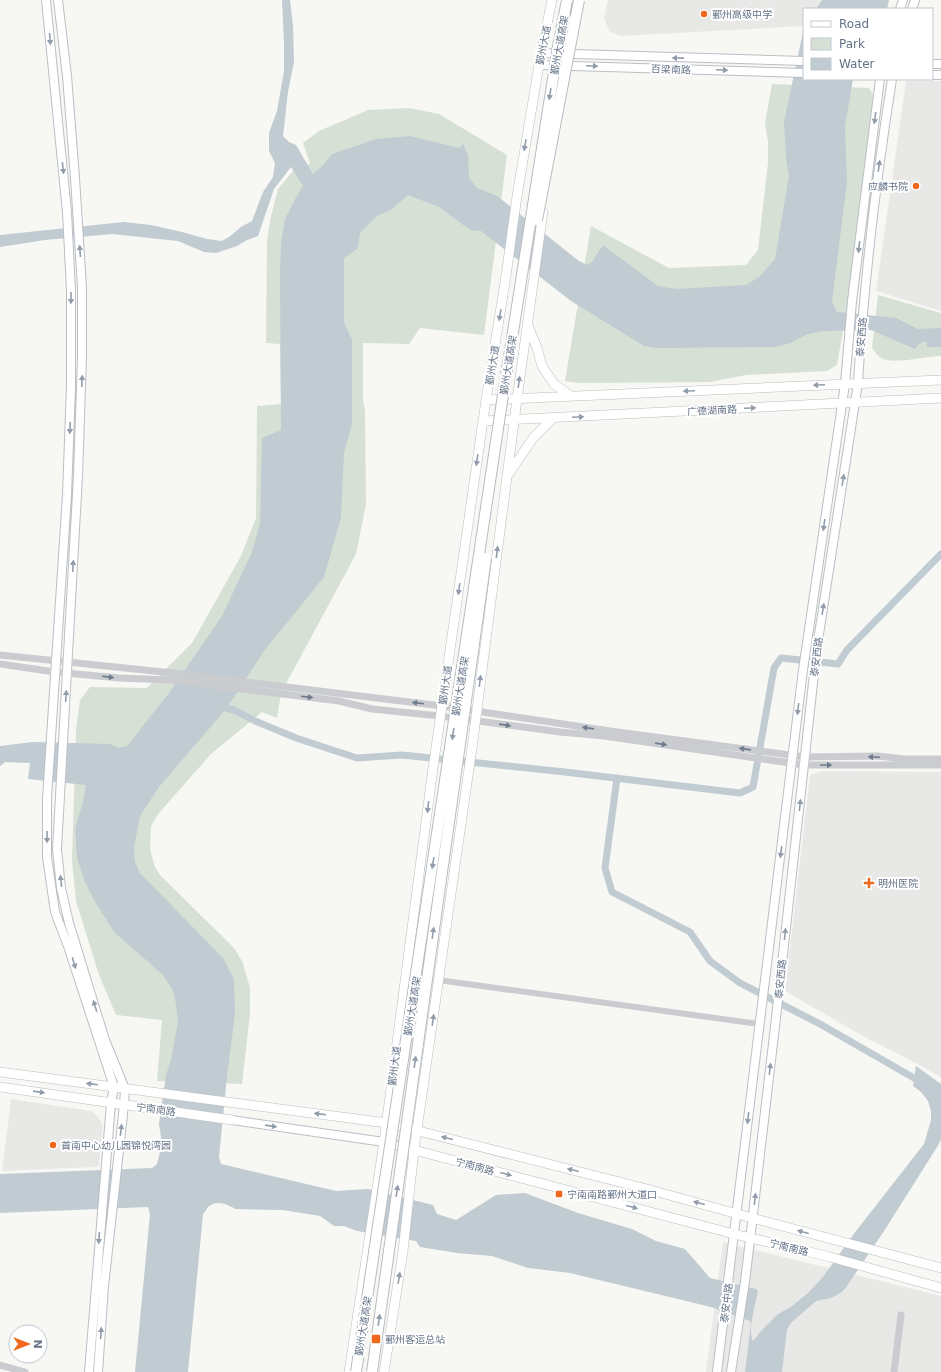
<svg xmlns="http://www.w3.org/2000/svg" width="941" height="1372" viewBox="0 0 941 1372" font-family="'DejaVu Sans','Noto Sans SC',sans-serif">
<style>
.built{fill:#e8e8e7}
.green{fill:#d7e0d5}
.water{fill:#c1cbd2}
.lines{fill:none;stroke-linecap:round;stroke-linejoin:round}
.canal{stroke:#c1cbd2;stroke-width:7}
.secondary-casing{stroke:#bbbfc4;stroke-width:10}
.primary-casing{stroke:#babdc2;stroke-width:10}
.minor{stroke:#caccd0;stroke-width:6}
.tertiary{stroke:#caccd0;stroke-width:7}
.secondary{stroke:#fff;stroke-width:8}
.primary{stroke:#fff;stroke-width:9}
.trunk-bridge-casing{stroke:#b9bcc0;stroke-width:12;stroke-linecap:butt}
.trunk-bridge{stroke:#fff;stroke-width:10}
.oneway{fill:#929dab}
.oneway2{fill:#6e7c8e}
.poi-dot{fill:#ef681c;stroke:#fff;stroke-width:1.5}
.labels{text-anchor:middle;stroke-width:4;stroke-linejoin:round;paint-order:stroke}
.poi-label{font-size:10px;fill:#647387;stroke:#fff;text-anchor:start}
.street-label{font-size:10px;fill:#647387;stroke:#fff}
</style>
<rect width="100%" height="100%" fill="#f7f7f4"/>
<!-- built -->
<path class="built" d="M608,0H822L816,9H804V26L621,36L610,32L604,19Z
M906,81H941V311L876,291Z
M821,771L941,772V1077L906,1058L861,1035L785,991L810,775Z
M11,1099L91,1111L98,1117L103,1125L99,1165L97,1167L2,1171Z
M723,1242L941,1296V1372H706Z"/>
<!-- green -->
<path class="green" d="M772,84L869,88L873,95V104L863,175V192L851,284L837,365L827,371L746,375L710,382L579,383L565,381L591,226L669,268L746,265L758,250L768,163V142L765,123Z
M409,108L439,114L507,155L484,335L420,328L409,344L363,343V400L365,410L366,504L356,554L281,693L277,718L262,712L211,754L159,813L151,826L150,849L155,867L160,875L234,948L243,963L250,988V1014L242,1084L157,1081L162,1020L116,1015L99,975L76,901L72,860L76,729L80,700L90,687L147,688L192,643L241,556L256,518L257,406L281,404L280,344L266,343L267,240L271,216L278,189L297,166L301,172L310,163L303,143L319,131L368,110Z
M878,295L941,313V356C927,356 892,365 881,358C877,356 875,351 872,348Z"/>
<!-- water -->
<path class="water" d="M282,0H290L293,26L294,62L288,92L283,136L289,142L296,145L313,174L323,165L332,154L376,139L410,136L459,148L463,144L468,155L469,178L477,188L497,196L579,261L587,265L592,262L603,245L658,286L677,289L746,285L759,277L775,259L789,176L786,158L784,122L804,27V79H853L845,126L847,182L832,302L837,312L896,318L918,329L941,328V347H927L926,341L919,344L915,349L871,330L823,331L808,334L791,343L774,347L657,348L644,346L571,301L481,231L470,230L439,207L408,195L392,209L377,216L360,233L358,248L344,258V322L352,340V424L344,453L341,518L324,577L264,651L226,709L159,787L140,816L134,848L135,862L140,873L223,958L234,979L235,1014L227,1076L219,1157L221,1164L336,1191L368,1189L433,1205L437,1214L456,1220L496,1195L525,1193L578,1213L632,1229L656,1241L685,1249L710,1278L756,1289L758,1291C756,1303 747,1331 753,1341L762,1330L778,1314L791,1307L808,1293L823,1277L856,1231L924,1144L931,1120V1111L928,1101L921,1092L913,1086L916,1066L941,1084V1139L939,1144L884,1231L847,1286L842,1292L831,1298L816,1301L792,1322L787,1329L782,1372H745L751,1323L750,1321L711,1307L570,1273L528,1268L492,1256L457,1253L420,1247L416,1241L357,1231L344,1226H334L320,1216L283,1210L235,1209C228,1204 217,1200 209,1206C207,1208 205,1212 203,1214L188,1372H135L150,1214L148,1207L0,1213V1174L152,1168L157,1164L162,1144L159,1124L166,1075L171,1060L178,1022L176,1004L173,990L162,974L115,933L95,902L85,882L77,858L75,828L82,806L86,785L28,779L30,763L5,762L0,766V746L33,742L110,744L118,748L127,746L169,693L222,616L252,552L260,523L262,438L281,430L280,272L281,243L285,219L294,201L303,186L291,167L274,189L258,236L247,240L237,246L216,253L204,252L178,241L112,234L45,240L0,247V235L124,222L151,225L182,232L207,239L222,241L229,237L241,227L252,221L263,192L273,177L275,163L269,151V133L277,111L284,71V44Z
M822,0H889L887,9H816Z"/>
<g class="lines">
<!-- canal -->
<path class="canal" d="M218,706L234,710L255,721L296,738L357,758L402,755L565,772L740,793L753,787L774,668L781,658L838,664L847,650L941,554
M617,778L605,868L612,892L690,932L710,961L740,983L820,1024L921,1082"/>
<defs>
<path id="secondary" d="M46,0L67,212L71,291V386L67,495L47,798V857L55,912L68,946L114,1087L111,1103L89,1372
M58,0L67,76L75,178L82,287V358L78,476L57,849L61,888L69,923L105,1040L125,1089L124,1105L104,1286L98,1372
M900,9L903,0
M912,9L915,0
M541,53L804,61
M932,64H941
M539,65L804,73
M932,75H941
M232,1120L384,1142L409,1149
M717,1372L803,670L845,384L852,301L880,79
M731,1372L745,1282L776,1018L817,647L858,383C864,281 876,180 892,79"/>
<path id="primary" d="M528,326L537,348L542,366L554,384L571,396
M486,400L941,380
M483,421L941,398
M508,475L533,438L553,418
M0,1072L387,1123L647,1189L752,1218L941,1268
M0,1087L232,1120
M414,1150L734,1234L830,1257L941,1288
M349,1372L384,1142L433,768L486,400L506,276L517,196L541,53L552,0
M384,1372L403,1251L414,1150L472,748L517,399L543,212"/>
</defs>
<!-- secondary casing -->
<use href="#secondary" class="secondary-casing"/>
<!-- primary casing -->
<use href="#primary" class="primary-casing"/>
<!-- minor -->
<path class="minor" d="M438,980L759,1024"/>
<!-- tertiary -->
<path class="tertiary" d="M0,655L173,673L442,706L610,731L805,757L878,756L904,759H941
M0,664L55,672L119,678L171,680L339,701L372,709L440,716L560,732L604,736L804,765H941
M0,1365L25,1372
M894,1372L901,1315"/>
<!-- secondary -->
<use href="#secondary" class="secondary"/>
<!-- primary -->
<use href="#primary" class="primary"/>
<defs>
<path id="trunk-bridge" d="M537,220L579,0
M356,1372L503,395L558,47L567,0
M372,1372L486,558"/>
</defs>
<!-- trunk-bridge casing -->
<use href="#trunk-bridge" class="trunk-bridge-casing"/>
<!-- trunk-bridge -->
<use href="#trunk-bridge" class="trunk-bridge"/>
</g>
<!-- one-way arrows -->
<defs><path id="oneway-solid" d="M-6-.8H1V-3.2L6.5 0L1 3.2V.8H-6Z"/></defs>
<g class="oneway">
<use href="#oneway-solid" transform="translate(50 39) rotate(85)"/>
<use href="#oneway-solid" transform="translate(678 58) rotate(-179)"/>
<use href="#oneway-solid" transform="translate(592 66) rotate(2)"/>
<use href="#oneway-solid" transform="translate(722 70) rotate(2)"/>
<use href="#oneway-solid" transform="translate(550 94) rotate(99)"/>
<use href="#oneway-solid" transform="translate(875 118) rotate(97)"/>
<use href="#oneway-solid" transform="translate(525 145) rotate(100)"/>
<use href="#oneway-solid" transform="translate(879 166) rotate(-82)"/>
<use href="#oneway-solid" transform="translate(63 168) rotate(84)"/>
<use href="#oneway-solid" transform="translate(859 247) rotate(97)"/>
<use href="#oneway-solid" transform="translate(80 251) rotate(-94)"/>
<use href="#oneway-solid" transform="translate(71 298) rotate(90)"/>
<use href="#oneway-solid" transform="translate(500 315) rotate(99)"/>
<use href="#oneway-solid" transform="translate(82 381) rotate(-88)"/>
<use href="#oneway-solid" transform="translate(519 382) rotate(-82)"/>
<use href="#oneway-solid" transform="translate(819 385) rotate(177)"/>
<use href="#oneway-solid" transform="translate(689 391) rotate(177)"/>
<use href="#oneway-solid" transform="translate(750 408) rotate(-3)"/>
<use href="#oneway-solid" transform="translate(578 417) rotate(-3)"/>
<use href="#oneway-solid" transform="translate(70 428) rotate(92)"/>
<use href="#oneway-solid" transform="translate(477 460) rotate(98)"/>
<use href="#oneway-solid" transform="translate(843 480) rotate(-81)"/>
<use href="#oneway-solid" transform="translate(824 525) rotate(98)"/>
<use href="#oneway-solid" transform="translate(497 552) rotate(-83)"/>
<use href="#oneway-solid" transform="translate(73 566) rotate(-87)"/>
<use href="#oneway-solid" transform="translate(459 589) rotate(98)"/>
<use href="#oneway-solid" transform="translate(823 609) rotate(-81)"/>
<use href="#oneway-solid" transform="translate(480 681) rotate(-83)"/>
<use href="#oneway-solid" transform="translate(66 696) rotate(-86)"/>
<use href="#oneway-solid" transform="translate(798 709) rotate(97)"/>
<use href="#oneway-solid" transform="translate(453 734) rotate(99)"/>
<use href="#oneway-solid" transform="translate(800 805) rotate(-84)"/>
<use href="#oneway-solid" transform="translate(428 807) rotate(97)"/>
<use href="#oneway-solid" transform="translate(47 837) rotate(90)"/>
<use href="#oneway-solid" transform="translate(781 852) rotate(97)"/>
<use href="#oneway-solid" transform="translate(433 863) rotate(99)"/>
<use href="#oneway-solid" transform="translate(61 881) rotate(-96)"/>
<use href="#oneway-solid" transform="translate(433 933) rotate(-82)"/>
<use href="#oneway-solid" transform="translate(785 934) rotate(-84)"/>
<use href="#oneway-solid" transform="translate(74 963) rotate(73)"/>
<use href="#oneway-solid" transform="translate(95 1006) rotate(-107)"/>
<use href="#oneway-solid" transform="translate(433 1020) rotate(-82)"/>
<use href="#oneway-solid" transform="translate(415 1062) rotate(-82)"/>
<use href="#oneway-solid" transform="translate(770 1069) rotate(-83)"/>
<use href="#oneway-solid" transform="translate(92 1084) rotate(-173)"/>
<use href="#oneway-solid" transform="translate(39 1092) rotate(8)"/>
<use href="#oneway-solid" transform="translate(320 1114) rotate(-173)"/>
<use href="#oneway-solid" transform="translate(748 1118) rotate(97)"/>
<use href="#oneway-solid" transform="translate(271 1126) rotate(8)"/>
<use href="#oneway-solid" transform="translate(121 1130) rotate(-83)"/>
<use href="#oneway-solid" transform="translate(447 1138) rotate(-166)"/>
<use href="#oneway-solid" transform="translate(573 1170) rotate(-166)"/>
<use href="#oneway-solid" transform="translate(506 1174) rotate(15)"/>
<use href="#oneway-solid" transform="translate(397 1191) rotate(-82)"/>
<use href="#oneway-solid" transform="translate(755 1199) rotate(-83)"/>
<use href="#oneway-solid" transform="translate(699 1203) rotate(-165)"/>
<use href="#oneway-solid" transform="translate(632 1207) rotate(15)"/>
<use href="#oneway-solid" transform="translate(803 1232) rotate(-165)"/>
<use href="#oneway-solid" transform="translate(99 1238) rotate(94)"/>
<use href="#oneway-solid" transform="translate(399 1278) rotate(-81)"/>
<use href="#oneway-solid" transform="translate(379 1320) rotate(-82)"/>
<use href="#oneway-solid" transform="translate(101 1333) rotate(-86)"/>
</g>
<g class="oneway2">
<use href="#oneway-solid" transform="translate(108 677) rotate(7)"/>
<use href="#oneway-solid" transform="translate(307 697) rotate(7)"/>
<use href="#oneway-solid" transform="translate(418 703) rotate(-173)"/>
<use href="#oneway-solid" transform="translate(505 725) rotate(8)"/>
<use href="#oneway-solid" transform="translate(588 728) rotate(-172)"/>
<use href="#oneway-solid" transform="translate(661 744) rotate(8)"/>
<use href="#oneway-solid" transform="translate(745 749) rotate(-172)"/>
<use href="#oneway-solid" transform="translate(874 757) rotate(-178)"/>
<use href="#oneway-solid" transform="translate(826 765)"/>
</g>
<!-- markers -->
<g class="poi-dot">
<circle cx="704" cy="14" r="4"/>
<circle cx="916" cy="186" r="4"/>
<path d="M867 877h4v4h4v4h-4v4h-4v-4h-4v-4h4z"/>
<circle cx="53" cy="1145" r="4"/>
<rect x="555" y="1190" width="8" height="8" rx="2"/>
<rect x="371" y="1334" width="10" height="10" rx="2"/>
</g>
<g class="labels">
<!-- poi labels -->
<g class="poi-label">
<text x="712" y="18">鄞州高级中学</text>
<text x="908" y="190" text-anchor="end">应麟书院</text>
<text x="878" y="887">明州医院</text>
<text x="61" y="1149">首南中心幼儿园锦悦湾园</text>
<text x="567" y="1198">宁南南路鄞州大道口</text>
<text x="385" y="1343">鄞州客运总站</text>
</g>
<!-- street labels -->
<g class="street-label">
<text transform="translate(543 45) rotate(-79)" y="4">鄞州大道</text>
<text transform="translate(559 45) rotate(-80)" y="4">鄞州大道高架</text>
<text transform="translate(671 69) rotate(2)" y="4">百梁南路</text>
<text transform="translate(861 337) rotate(-85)" y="4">泰安西路</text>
<text transform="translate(492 365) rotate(-81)" y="4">鄞州大道</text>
<text transform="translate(508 365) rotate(-81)" y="4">鄞州大道高架</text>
<text transform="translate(712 410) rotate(-3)" y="4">广德湖南路</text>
<text transform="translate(816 657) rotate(-83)" y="4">泰安西路</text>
<text transform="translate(445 685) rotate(-82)" y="4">鄞州大道</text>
<text transform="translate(460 686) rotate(-81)" y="4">鄞州大道高架</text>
<text transform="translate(780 979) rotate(-84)" y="4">泰安西路</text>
<text transform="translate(412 1006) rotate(-81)" y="4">鄞州大道高架</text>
<text transform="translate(394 1066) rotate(-83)" y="4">鄞州大道</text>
<text transform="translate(156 1109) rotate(8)" y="4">宁南南路</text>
<text transform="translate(475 1166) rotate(15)" y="4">宁南南路</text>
<text transform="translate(789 1247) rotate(14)" y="4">宁南南路</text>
<text transform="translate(726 1303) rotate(-83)" y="4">泰安中路</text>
<text transform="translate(363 1326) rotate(-81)" y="4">鄞州大道高架</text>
</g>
</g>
<!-- legend -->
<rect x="803" y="8" width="130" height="72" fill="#ffffff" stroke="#c1c7cf"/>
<rect x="811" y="21" width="20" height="6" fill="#ffffff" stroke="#c1c7cf"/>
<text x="839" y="28" font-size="12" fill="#647387">Road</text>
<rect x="811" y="38" width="20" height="12" fill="#d7e0d5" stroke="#c1c7cf"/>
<text x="839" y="48" font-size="12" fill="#647387">Park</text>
<rect x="811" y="58" width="20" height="12" fill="#c1cbd2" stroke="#c1c7cf"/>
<text x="839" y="68" font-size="12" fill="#647387">Water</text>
<!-- north arrow -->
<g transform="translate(28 1344) rotate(90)"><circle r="19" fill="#ffffff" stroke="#c1c7cf"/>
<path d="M0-3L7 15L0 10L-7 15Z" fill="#ef681c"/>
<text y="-6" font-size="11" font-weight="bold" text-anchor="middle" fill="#647387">N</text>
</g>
</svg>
